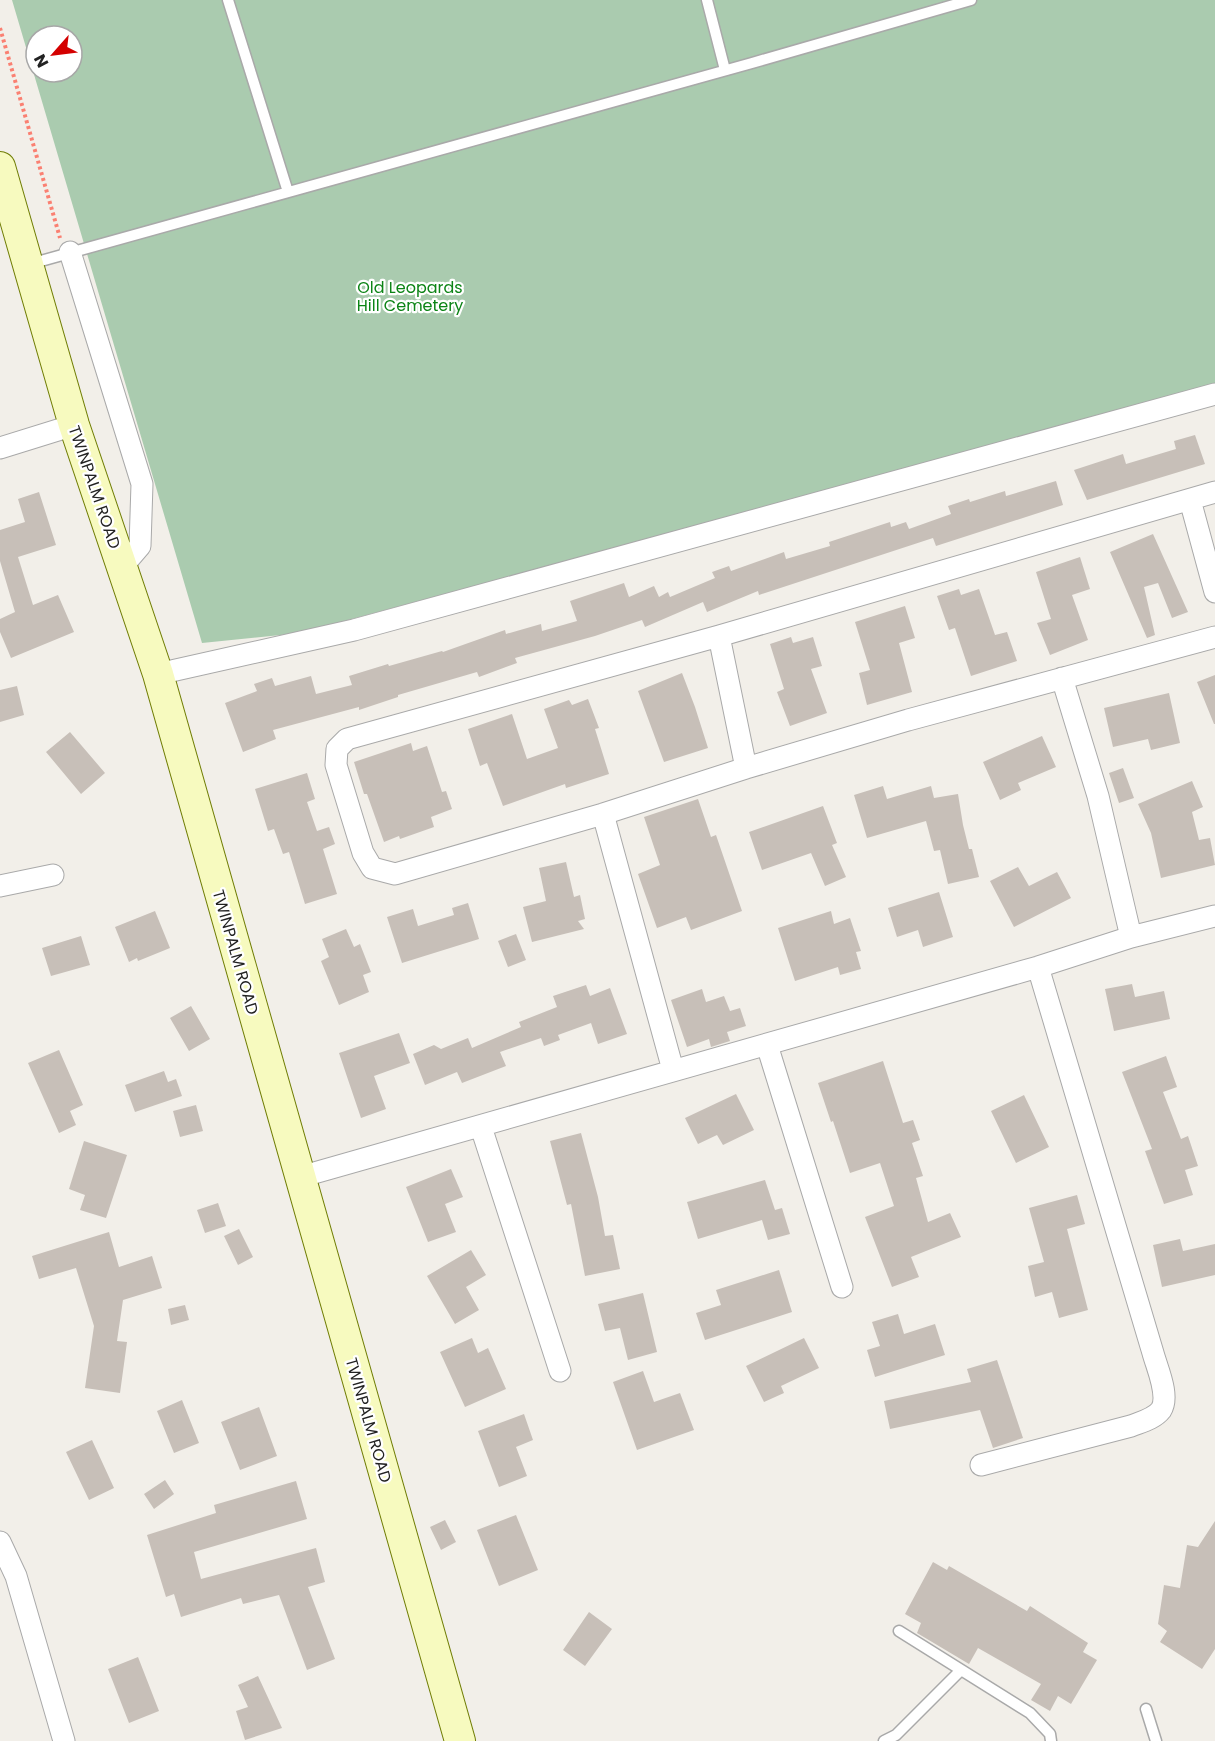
<svg xmlns="http://www.w3.org/2000/svg" width="1215" height="1741" viewBox="0 0 1215 1741" font-family="Poppins,sans-serif">
<style>
.cemetery{fill:#aacbaf;fill-rule:evenodd}
.building{fill:#c7bfb8}
.lines{fill:none;stroke-linecap:round;stroke-linejoin:round}
.service-casing{stroke:#a9a9a9;stroke-width:13}
.minor-casing{stroke:#a9a9a9;stroke-width:23}
.secondary-casing{stroke:#707d05;stroke-width:32}
.path{stroke:#fa8072;stroke-width:4;stroke-dasharray:3 3;stroke-linecap:butt}
.service{stroke:#fff;stroke-width:10}
.minor{stroke:#fff;stroke-width:21}
.secondary{stroke:#f7fabf;stroke-width:30}
.labels{text-anchor:middle;stroke-width:4.5;stroke-linejoin:round;paint-order:stroke}
.park-label{font-size:16px;fill:#0c8416;stroke:#fff}
.street-label{font-size:16px;fill:#222;stroke:#fff}
</style>
<rect width="100%" height="100%" fill="#f2efe9"/>
<!-- cemetery -->
<path class="cemetery" d="M12,0H1215V387L300,633L202,643ZM36,36H72V72H36Z"/>
<!-- building -->
<path class="building" d="M1195,435L1205,464L1087,500L1074,470L1123,454L1126,464L1176,449L1174,441Z
M1056,481L1063,505L936,546L933,538L759,595L758,591L707,612L703,602L645,627L642,620L595,636L515,658L517,663L479,677L477,672L398,695V697L359,710V707L273,730L276,739L243,752L225,703L257,691L254,684L272,678L275,686L311,676L316,694L352,685L349,676L388,664L389,666L442,651L443,652L505,630L506,634L541,624L542,631L577,621L570,601L624,583L629,597L654,586L659,597L668,592L670,597L715,578L712,572L729,566L731,571L784,552L786,559L830,546L829,542L890,522L891,527L906,522L909,529L951,514L948,506L969,499L970,502L1005,491L1006,496Z
M39,492L56,545L18,557L33,605L58,595L74,632L11,658L0,632V619L15,612L0,561V530L25,522L18,499Z
M1153,534L1188,612L1172,618L1158,583L1144,587L1155,635L1147,638L1110,552Z
M1080,557L1090,589L1072,595L1088,640L1050,655L1037,623L1051,619L1036,572Z
M959,589L961,595L979,589L995,635L1007,632L1017,661L971,676L955,628L949,630L937,596Z
M905,606L915,638L899,643L912,692L867,705L859,673L870,670L855,622Z
M791,637L793,643L813,637L822,666L811,669L827,713L790,726L777,692L784,689L770,644Z
M682,673L695,707L708,748L664,762L638,691Z
M1215,675V724H1214L1197,682Z
M17,686L24,715L0,722V690Z
M1169,693L1180,743L1151,750L1148,739L1113,747L1104,708Z
M588,699L599,728L595,729L609,774L566,788L565,784L503,806L487,763L480,766L468,729L512,714L527,759L558,748L544,709L569,700L572,705Z
M70,732L105,773L81,794L46,752Z
M1042,736L1056,767L1018,783L1021,790L1000,800L983,762Z
M411,743L413,751L427,746L442,792L446,791L452,809L431,817L434,827L400,839L399,836L384,842L367,794H364L354,762Z
M1123,768L1134,798L1119,803L1109,773Z
M307,773L315,799L307,802L317,831L329,827L335,844L323,849L337,894L305,904L289,852L283,854L274,829L268,831L255,789Z
M1192,781L1203,807L1192,812L1199,840L1210,838L1215,865L1161,878L1151,833L1138,804Z
M883,786L887,799L931,786L934,798L958,794L963,825L969,849H972L979,877L948,884L940,850L934,851L926,821L867,838L854,795Z
M698,799L711,837L716,835L742,911L691,930L686,917L657,928L638,874L660,865L644,817Z
M823,806L837,843L832,845L846,877L825,886L811,853L762,870L749,832Z
M566,862L574,897L580,895L585,919L578,921L584,929L532,942L523,907L546,901L539,868Z
M1018,867L1029,886L1057,872L1071,898L1014,927L990,881Z
M939,892L953,937L923,947L918,930L897,937L888,908Z
M468,903L479,939L402,963L387,917L413,909L418,926L454,915L452,908Z
M155,911L170,948L138,961L137,958L129,962L115,927Z
M831,911L834,924L850,918L861,951L856,952L861,969L840,975L838,967L795,981L778,928Z
M346,929L354,947L360,944L371,972L363,975L369,992L339,1005L321,961L329,957L322,939Z
M516,934L526,960L508,967L498,941Z
M81,936L90,965L51,976L42,948Z
M1132,984L1135,997L1164,991L1170,1019L1114,1031L1105,989Z
M586,985L590,996L610,988L627,1034L598,1044L591,1023L558,1035L560,1040L544,1046L541,1038L500,1052L506,1066L462,1083L457,1072L425,1085L413,1054L434,1045L441,1049L468,1038L472,1048L521,1027L519,1022L557,1007L553,996Z
M702,989L706,1002L724,996L730,1011L740,1008L746,1026L727,1032L730,1041L711,1047L709,1039L687,1047L671,1000Z
M191,1006L210,1039L189,1051L170,1018Z
M399,1033L410,1063L374,1076L386,1109L361,1118L339,1053Z
M59,1050L83,1105L70,1111L76,1125L59,1133L28,1063Z
M1166,1056L1177,1087L1163,1092L1181,1139L1188,1136L1198,1166L1185,1170L1193,1195L1164,1204L1145,1151L1152,1149L1122,1072Z
M883,1061L903,1123L913,1120L920,1140L912,1143L923,1176L916,1178L928,1222L950,1213L961,1237L911,1257L919,1277L892,1287L865,1217L894,1206L880,1163L850,1173L833,1121L831,1122L818,1083Z
M164,1071L168,1082L176,1079L182,1096L135,1112L125,1085Z
M736,1094L754,1130L723,1145L717,1135L698,1144L685,1118Z
M1024,1095L1049,1147L1016,1163L991,1111Z
M196,1105L203,1131L180,1137L173,1111Z
M581,1133L598,1197L605,1236L613,1235L620,1269L585,1276L571,1204L567,1205L550,1141Z
M84,1141L127,1155L106,1218L80,1210L85,1195L69,1189Z
M451,1169L463,1197L445,1204L456,1232L428,1242L406,1187Z
M765,1180L775,1210L782,1208L790,1234L768,1240L762,1220L698,1239L687,1202Z
M1077,1195L1085,1224L1067,1229L1088,1310L1059,1318L1052,1292L1035,1297L1028,1266L1044,1262L1029,1208Z
M218,1203L226,1226L205,1233L197,1210Z
M239,1229L253,1257L238,1265L224,1236Z
M109,1232L119,1267L152,1256L162,1288L123,1300L117,1341L127,1342L120,1393L85,1388L94,1326L76,1268L39,1279L32,1256Z
M1180,1239L1183,1251L1215,1244V1275L1162,1287L1153,1245Z
M471,1250L486,1275L466,1287L479,1310L455,1324L427,1276Z
M779,1270L792,1312L705,1340L696,1313L721,1305L716,1290Z
M643,1293L657,1352L628,1360L620,1328L605,1331L598,1304Z
M185,1305L189,1320L171,1325L168,1309Z
M898,1314L904,1334L935,1324L945,1355L875,1377L867,1350L880,1346L872,1322Z
M472,1338L478,1353L488,1348L506,1389L465,1407L440,1352Z
M804,1338L819,1368L781,1386L784,1393L764,1402L746,1366Z
M997,1360L1023,1438L993,1448L980,1410L890,1429L884,1401L971,1382L967,1369Z
M643,1371L654,1402L680,1393L694,1430L637,1450L613,1382Z
M182,1400L199,1443L174,1453L157,1411Z
M259,1407L277,1456L240,1470L221,1422Z
M524,1414L533,1440L516,1447L527,1476L499,1487L478,1431Z
M92,1440L114,1488L89,1500L66,1452Z
M165,1480L174,1494L154,1509L144,1494Z
M296,1481L307,1519L194,1552L201,1579L316,1548L325,1582L308,1587L335,1659L307,1670L279,1595L243,1604L241,1598L181,1617L174,1594L166,1597L147,1535L216,1513L214,1505Z
M516,1515L538,1570L499,1586L477,1530Z
M445,1520L456,1542L441,1550L430,1527Z
M1215,1521V1649L1202,1669L1160,1642L1167,1631L1158,1624L1164,1585L1180,1588L1187,1545L1198,1547Z
M933,1562L947,1570L949,1566L1027,1611L1030,1606L1088,1643L1083,1652L1097,1660L1071,1704L1058,1696L1050,1711L1031,1700L1041,1684L978,1648L969,1664L917,1633L921,1623L905,1614Z
M589,1612L612,1629L585,1666L563,1650Z
M138,1657L159,1711L129,1723L108,1669Z
M258,1676L282,1728L245,1740L236,1711L248,1707L238,1685Z"/>
<g class="lines">
<defs>
<path id="service" d="M228,0L288,192
M707,0L725,70
M30,264L752,63L971,0
M899,1631L1030,1713L1050,1734L1051,1741
M1146,1709L1156,1741
M884,1741L896,1735L961,1670"/>
<path id="minor" d="M70,252L142,484L140,546L122,567
M0,448L74,425
M1215,492L719,636L347,739L337,749L336,765L363,853L372,868L395,874L603,814L746,768L908,720L1215,637
M1190,500L1215,592
M719,636L746,768
M158,674L354,630L1215,394
M1062,678L1098,796L1131,937
M603,814L673,1070
M0,886L53,875
M767,1045L842,1287
M481,1127L560,1371
M300,1177L1038,967L1131,937L1215,916
M981,1465L1131,1426C1141,1422 1154,1419 1161,1410C1170,1396 1157,1368 1153,1353L1038,967
M0,1542L16,1576L64,1741"/>
<path id="secondary" d="M0,167L74,425L158,674L460,1741"/>
</defs>
<!-- service casing -->
<use href="#service" class="service-casing"/>
<!-- minor casing -->
<use href="#minor" class="minor-casing"/>
<!-- secondary casing -->
<use href="#secondary" class="secondary-casing"/>
<!-- path -->
<path class="path" d="M0,28L60,238"/>
<!-- service -->
<use href="#service" class="service"/>
<!-- minor -->
<use href="#minor" class="minor"/>
<!-- secondary -->
<use href="#secondary" class="secondary"/>
</g>
<g class="labels">
<!-- park labels -->
<g class="park-label">
<text x="410" y="293">Old Leopards<tspan x="410" dy="18">Hill Cemetery</tspan></text>
</g>
<!-- street labels -->
<g class="street-label">
<text transform="translate(95 487) rotate(71)" y="6">TWINPALM ROAD</text>
<text transform="translate(236 952) rotate(74)" y="6">TWINPALM ROAD</text>
<text transform="translate(369 1420) rotate(74)" y="6">TWINPALM ROAD</text>
</g>
</g>
<!-- north arrow -->
<g transform="translate(54 54) rotate(242)"><circle r="28" fill="#ffffff" stroke="#a7a7a7" stroke-width="1.5"/>
<path d="M0-4.5L10 22L0 15L-10 22Z" fill="#d40000"/>
<text y="-9" font-size="16" font-weight="bold" text-anchor="middle" fill="#222222">N</text>
</g>
</svg>
